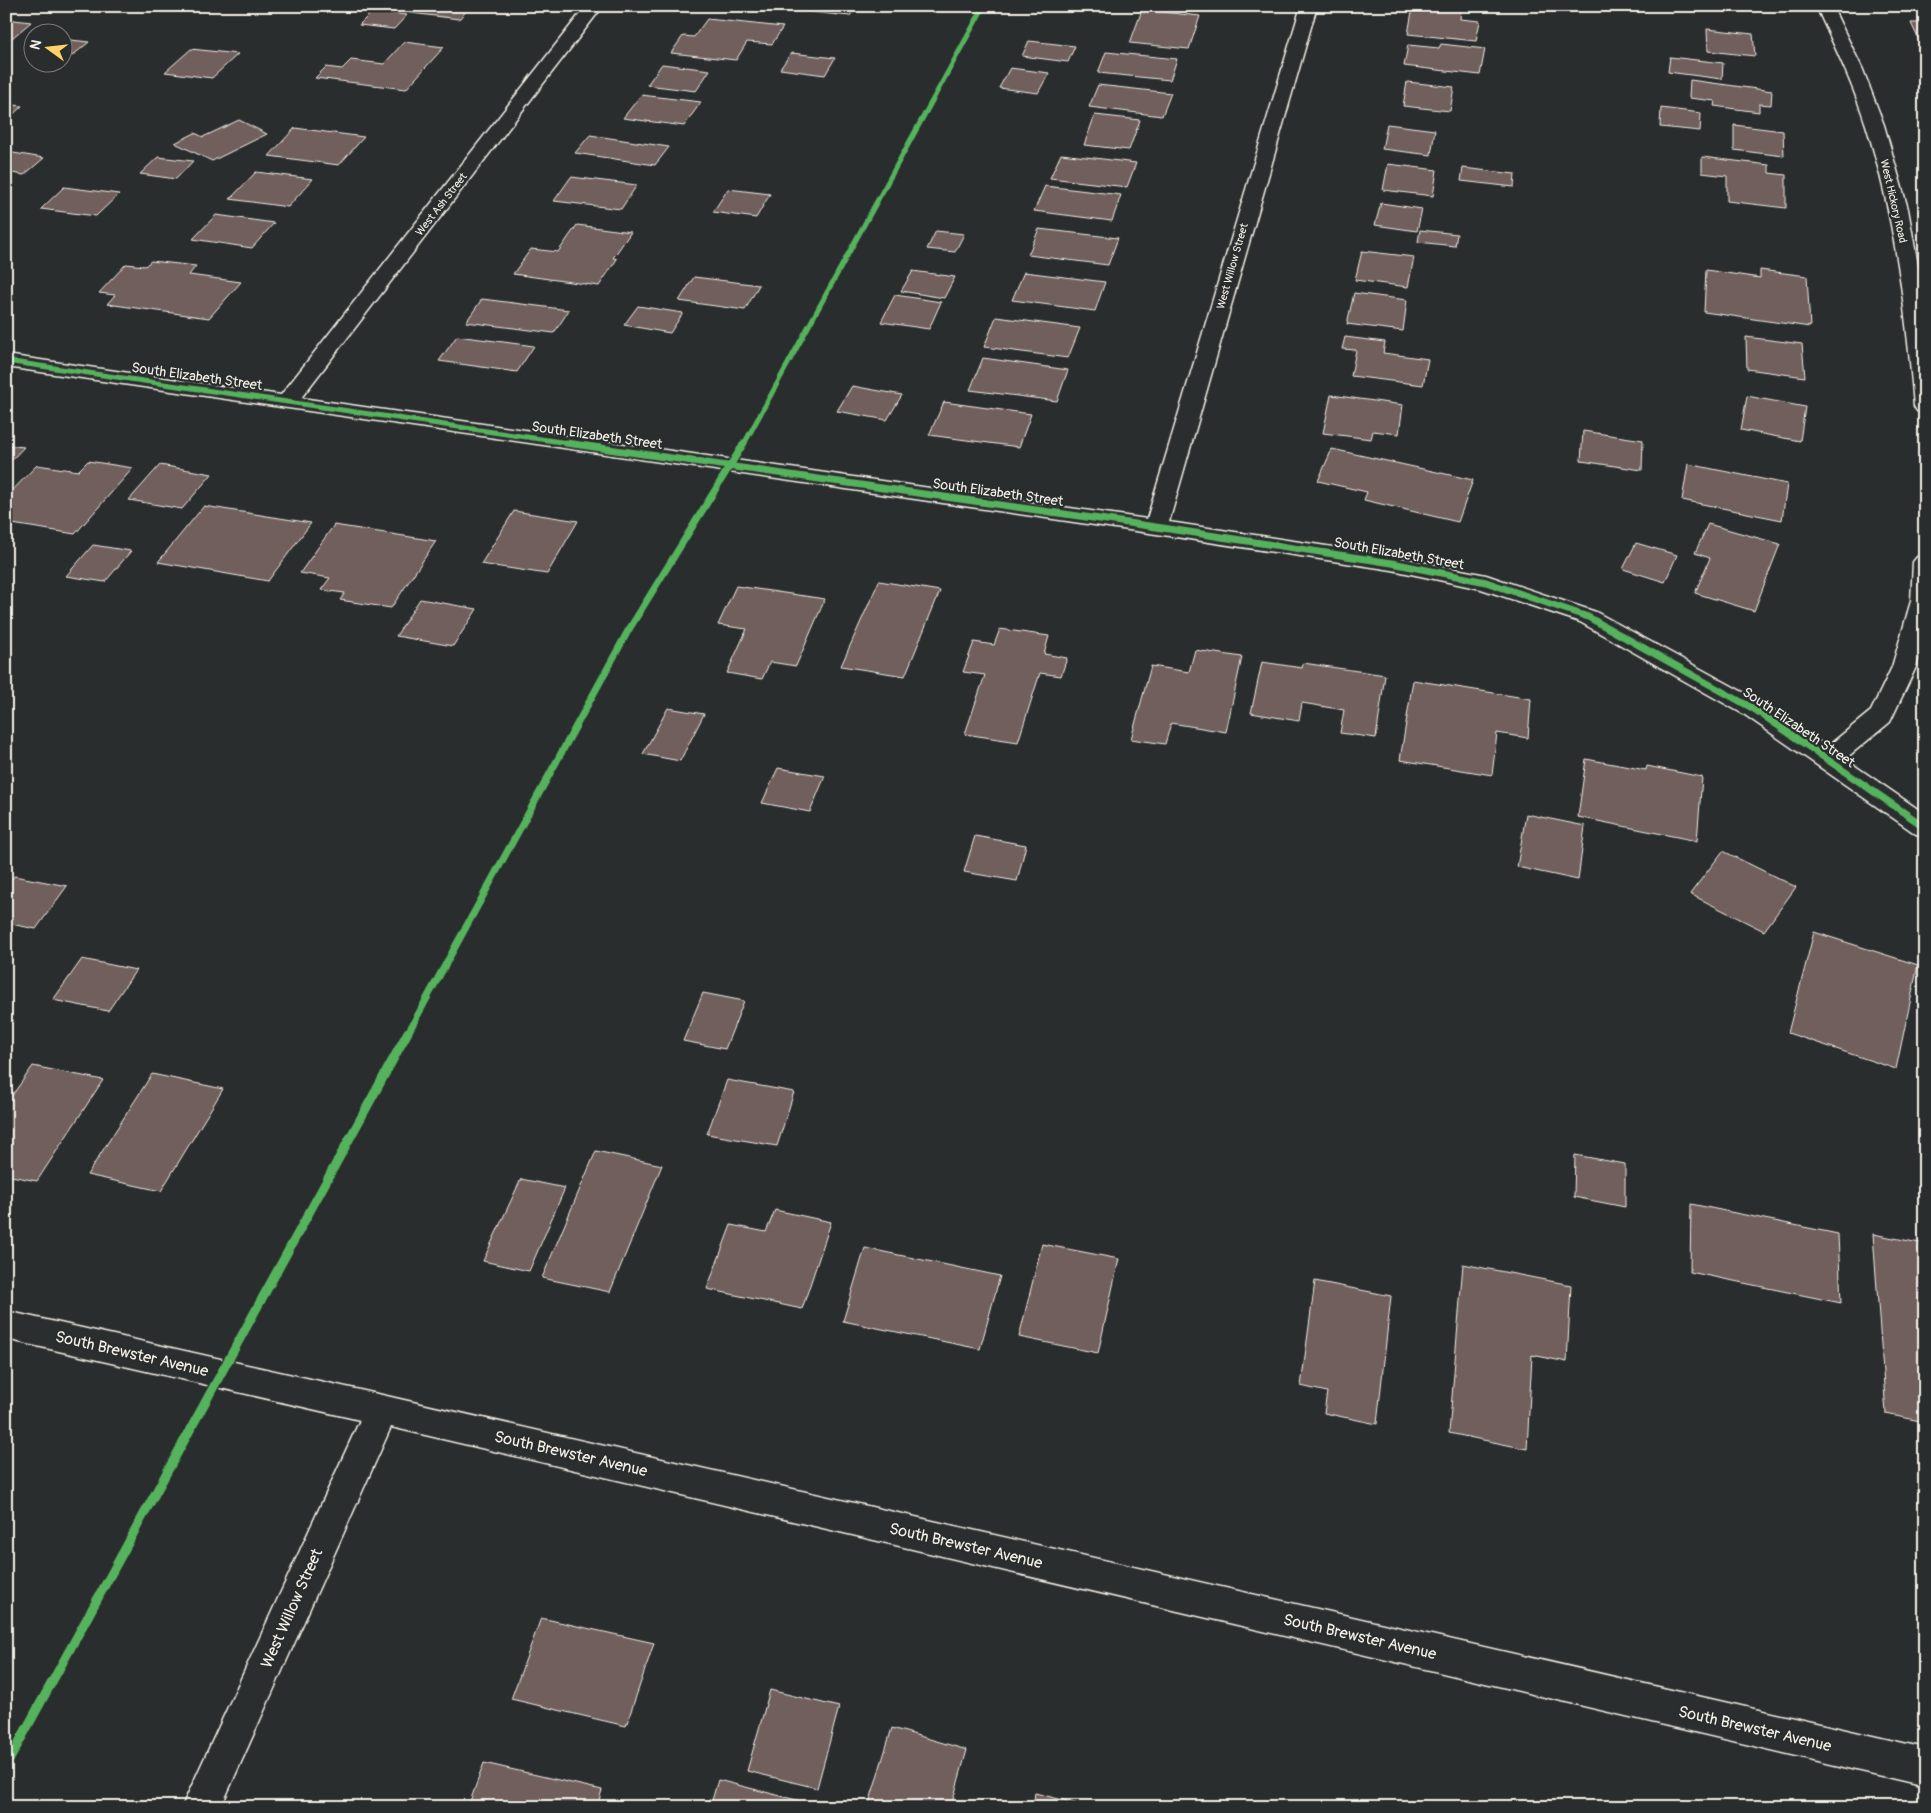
<svg xmlns="http://www.w3.org/2000/svg" width="1931" height="1813" viewBox="0 0 1931 1813" font-family="Pangolin,sans-serif">
<style>
.building{fill:#705e5b;stroke:#f4f1e8}
.lines{fill:none;stroke-linecap:round;stroke-linejoin:round}
.minor-casing{stroke:#f4f1e8;stroke-width:3}
.minor{fill:#2a2d2e;fill-rule:evenodd}
.cycleway-far2-casing{stroke:#2a2d2e;stroke-width:7}
.cycleway-far1-casing{stroke:#2a2d2e;stroke-width:10}
.cycleway-casing{stroke:#2a2d2e;stroke-width:12}
.cycleway-far2{stroke:#56b35d;stroke-width:5}
.cycleway-far1{stroke:#56b35d;stroke-width:7}
.cycleway{stroke:#56b35d;stroke-width:9}
.labels{text-anchor:middle;stroke-width:4.5;stroke-linejoin:round;paint-order:stroke}
.far-street-label{font-size:11px;fill:#f4f1e8;stroke:#2a2d2e}
.street-label{font-size:14px;fill:#f4f1e8;stroke:#2a2d2e}
.near-street-label{font-size:16px;fill:#f4f1e8;stroke:#2a2d2e}
</style>
<rect width="100%" height="100%" fill="#2a2d2e"/>
<filter id="ink" filterUnits="userSpaceOnUse"><feTurbulence type="fractalNoise" baseFrequency=".02" numOctaves="2"/><feDisplacementMap in="SourceGraphic" scale="10" xChannelSelector="R" yChannelSelector="G"/><feConvolveMatrix kernelMatrix="1 2 1 2 8 2 1 2 1" color-interpolation-filters="sRGB"/></filter>
<g filter="url(#ink)">
<!-- building -->
<path class="building" d="M391,6H471L459,19L387,10Z
M814,6H856L850,16L810,12Z
M1413,6L1461,9L1460,19L1480,21L1476,41L1408,34Z
M1142,10L1200,16L1189,49L1130,43Z
M373,11L407,15L394,29L359,25Z
M6,19L31,22L6,43Z
M707,19L783,27L772,44L747,42L736,60L671,53L683,36L694,37Z
M1911,23H1925V53Z
M1707,29L1753,34L1755,56L1708,51Z
M62,39L89,42L72,56L62,55Z
M1029,41L1075,46L1068,62L1022,56Z
M404,42L444,47L406,89L315,78L326,67L342,69L351,60L384,64Z
M1441,44L1485,49L1480,75L1404,66L1408,45L1439,48Z
M191,49L238,54L212,78L165,72Z
M1106,52L1177,59L1170,80L1098,73Z
M791,53L835,58L825,75L780,69Z
M1670,57L1723,63L1722,79L1668,72Z
M662,64L710,70L696,91L647,85Z
M1010,68L1049,73L1038,93L999,88Z
M1690,80L1772,91L1771,105L1759,104V112L1714,106L1715,101L1689,98Z
M1407,82L1454,87L1450,111L1403,106Z
M1098,85L1171,93L1162,116L1089,107Z
M641,95L701,102L684,126L623,118Z
M6,104L22,106L6,121Z
M1661,108L1701,113L1700,131L1660,127Z
M1095,115L1140,120L1129,150L1084,145Z
M239,120L267,134L212,161L175,143L195,133L203,137Z
M1387,124L1435,130L1431,155L1382,149Z
M1734,125L1783,131L1784,156L1734,150Z
M295,128L364,137L339,165L269,156Z
M590,135L669,147L655,165L575,153Z
M7,152L44,158L24,175L6,172Z
M1061,154L1136,163L1127,187L1050,178Z
M158,157L193,161L176,179L140,174Z
M1702,157L1769,165V173L1786,175V208L1727,201V176L1702,173Z
M1388,164L1437,170L1433,196L1383,190Z
M1463,168L1515,174L1514,187L1461,181Z
M256,172L313,179L288,207L230,199Z
M571,177L637,185L621,209L554,201Z
M1045,186L1121,195L1112,221L1034,211Z
M64,187L119,194L96,216L41,209Z
M728,189L770,194L756,218L713,212Z
M1381,203L1422,209L1417,231L1375,225Z
M216,215L274,223L252,248L193,239Z
M577,225L631,232L613,258L617,259L599,286L513,274L531,249L558,252Z
M1039,229L1118,238L1108,265L1028,255Z
M1420,230L1457,234L1455,246L1418,242Z
M936,231L964,234L955,252L927,249Z
M1362,251L1414,257L1408,287L1355,280Z
M151,261L196,266L189,275L241,282L209,318L107,304L115,295L99,293L126,264L145,266Z
M1706,270L1760,278V270L1807,276L1810,327L1704,312Z
M913,271L955,277L944,298L901,291Z
M1024,272L1105,282L1095,311L1012,300Z
M694,277L759,285L745,310L679,301Z
M1354,293L1407,300L1403,331L1347,324Z
M895,295L941,302L929,329L881,322Z
M482,299L569,310L554,333L466,322Z
M638,306L683,313L670,333L624,325Z
M996,317L1080,328L1068,358L984,347Z
M457,336L534,346L517,372L439,361Z
M1345,337L1385,342L1383,353L1428,359L1423,385L1351,376L1356,350L1342,349Z
M1746,337L1802,344L1805,377L1747,369Z
M983,358L1068,370L1057,401L970,390Z
M852,386L902,395L887,420L837,411Z
M1331,395L1403,405L1399,434L1373,431L1371,439L1323,433Z
M1747,396L1805,407L1800,441L1741,430Z
M944,402L1031,414L1019,447L929,435Z
M1583,431L1643,440L1642,470L1581,461Z
M6,445L24,447L6,466Z
M1332,449L1473,480L1458,522L1364,500L1367,492L1318,481Z
M88,461L133,468L75,534L6,523V497L37,465L78,471Z
M1688,464L1787,484L1782,520L1682,500Z
M160,465L212,474L182,509L129,500Z
M204,506L311,523L268,581L158,562Z
M514,511L578,521L547,574L481,564Z
M1708,524L1780,544L1754,611L1695,593L1710,558L1695,553Z
M334,525L436,541L391,608L340,600L345,593L321,590L330,578L300,573Z
M1636,543L1677,555L1665,582L1623,569Z
M93,545L131,551L105,582L66,576Z
M879,581L940,591L905,676L841,666Z
M736,586L825,599L796,666L770,662L762,679L727,673L747,629L718,625Z
M420,599L477,609L453,646L396,636Z
M1000,629L1049,636L1044,654L1067,658L1061,676L1040,673L1018,742L965,734L985,675L963,672L974,642L994,645Z
M1195,650L1242,657L1226,732L1171,723L1165,744L1131,739L1151,666L1189,672Z
M1262,662L1302,668L1303,663L1385,675L1376,738L1340,733L1344,710L1302,703L1299,721L1251,713Z
M1413,680L1531,699L1528,738L1497,733L1492,775L1400,760Z
M668,708L704,714L680,761L643,754Z
M1586,759L1646,770L1647,766L1702,777L1697,841L1578,817Z
M778,768L825,776L810,812L762,803Z
M1526,814L1585,826L1578,880L1517,867Z
M975,836L1026,845L1017,881L964,872Z
M1723,851L1796,887L1764,931L1690,894Z
M14,876L67,886L36,929L6,923V886Z
M1814,932L1918,965L1896,1069L1788,1033Z
M82,959L136,970L108,1011L53,1000Z
M703,993L744,1001L725,1049L683,1041Z
M33,1066L103,1080L37,1181L6,1175V1104Z
M152,1074L223,1089L161,1191L87,1175Z
M727,1080L794,1092L777,1146L707,1134Z
M596,1151L662,1165L610,1292L542,1278Z
M1575,1155L1625,1164V1207L1574,1197Z
M521,1179L565,1188L529,1271L483,1261Z
M1691,1204L1838,1234L1841,1303L1690,1272Z
M775,1210L831,1222L802,1309L707,1289L731,1225L766,1232Z
M1873,1234L1925,1244V1422L1886,1414Z
M1042,1244L1119,1259L1098,1353L1019,1337Z
M865,1248L1000,1276L980,1349L843,1321Z
M1463,1264L1571,1285L1567,1362L1532,1355L1527,1449L1449,1433Z
M1315,1281L1391,1296L1377,1424L1324,1413L1327,1392L1301,1386Z
M541,1618L654,1643L626,1726L511,1699Z
M770,1690L839,1707L817,1788L747,1771Z
M892,1728L967,1750L951,1807H868Z
M484,1763L602,1790L597,1807H468Z
M718,1780L812,1804L811,1807H710Z
M1035,1793L1091,1807H1033Z"/>
<g class="lines">
<defs>
<path id="minor" d="M586,6H603L301,398L1147,519L1301,6H1317L1169,522L1392,556L1486,575L1596,612L1763,703L1827,747L1871,711L1892,667L1911,601L1913,562L1917,557L1925,555V637L1916,667L1890,722L1845,759L1925,814V836L1916,834L1745,715L1580,622L1481,589L1392,570L1156,534L6,367V355L281,395Z
M1816,6H1832L1863,70L1884,125L1908,209L1925,305V412L1917,411L1914,406C1906,311 1895,217 1866,125C1853,84 1834,45 1816,6Z
M6,1311L382,1395L1925,1748V1786L391,1427L221,1807H182L360,1420L6,1339Z"/>
</defs>
<!-- minor casing -->
<use href="#minor" class="minor-casing"/>
<!-- minor -->
<use href="#minor" class="minor"/>
<defs>
<path id="cycleway-far2" d="M6,361L575,444
M744,444L984,6"/>
<path id="cycleway-far1" d="M566,443L1156,527L1392,563L1486,582L1588,617L1754,709L1925,827
M408,1033L628,631L744,443"/>
<path id="cycleway" d="M6,1766L408,1032"/>
</defs>
<!-- cycleway-far2 casing -->
<use href="#cycleway-far2" class="cycleway-far2-casing"/>
<!-- cycleway-far1 casing -->
<use href="#cycleway-far1" class="cycleway-far1-casing"/>
<!-- cycleway casing -->
<use href="#cycleway" class="cycleway-casing"/>
<!-- cycleway-far2 -->
<use href="#cycleway-far2" class="cycleway-far2"/>
<!-- cycleway-far1 -->
<use href="#cycleway-far1" class="cycleway-far1"/>
<!-- cycleway -->
<use href="#cycleway" class="cycleway"/>
</g>
</g>
<g class="labels">
<!-- far-street labels -->
<g class="far-street-label">
<text transform="translate(1894 201) rotate(77)" y="4">West Hickory Road</text>
<text transform="translate(441 204) rotate(-52)" y="4">West Ash Street</text>
<text transform="translate(1232 266) rotate(-74)" y="4">West Willow Street</text>
</g>
<!-- street labels -->
<g class="street-label">
<text transform="translate(197 376) rotate(8)" y="5">South Elizabeth Street</text>
<text transform="translate(597 435) rotate(8)" y="5">South Elizabeth Street</text>
<text transform="translate(998 492) rotate(8)" y="5">South Elizabeth Street</text>
<text transform="translate(1399 553) rotate(10)" y="5">South Elizabeth Street</text>
<text transform="translate(1799 727) rotate(34)" y="5">South Elizabeth Street</text>
</g>
<!-- near-street labels -->
<g class="near-street-label">
<text transform="translate(132 1353) rotate(13)" y="6">South Brewster Avenue</text>
<text transform="translate(571 1453) rotate(13)" y="6">South Brewster Avenue</text>
<text transform="translate(966 1545) rotate(13)" y="6">South Brewster Avenue</text>
<text transform="translate(291 1608) rotate(-66)" y="6">West Willow Street</text>
<text transform="translate(1360 1636) rotate(13)" y="6">South Brewster Avenue</text>
<text transform="translate(1755 1728) rotate(13)" y="6">South Brewster Avenue</text>
</g>
</g>
<!-- margin -->
<rect width="1931" height="1813" fill="none" stroke="#2a2d2e" stroke-width="25"/>
<rect x="12" y="12" width="1906" height="1788" fill="none" stroke="#f4f1e8" stroke-width="2" filter="url(#ink)"/>
<!-- north arrow -->
<g transform="translate(48 48) rotate(285)"><circle r="24" fill="#2a2d2e" stroke="#7b7b78"/>
<path d="M0-4L9 19L0 12L-9 19Z" fill="#ffd166"/>
<text y="-8" font-size="14" font-weight="bold" text-anchor="middle" fill="#f4f1e8">N</text>
</g>
</svg>
